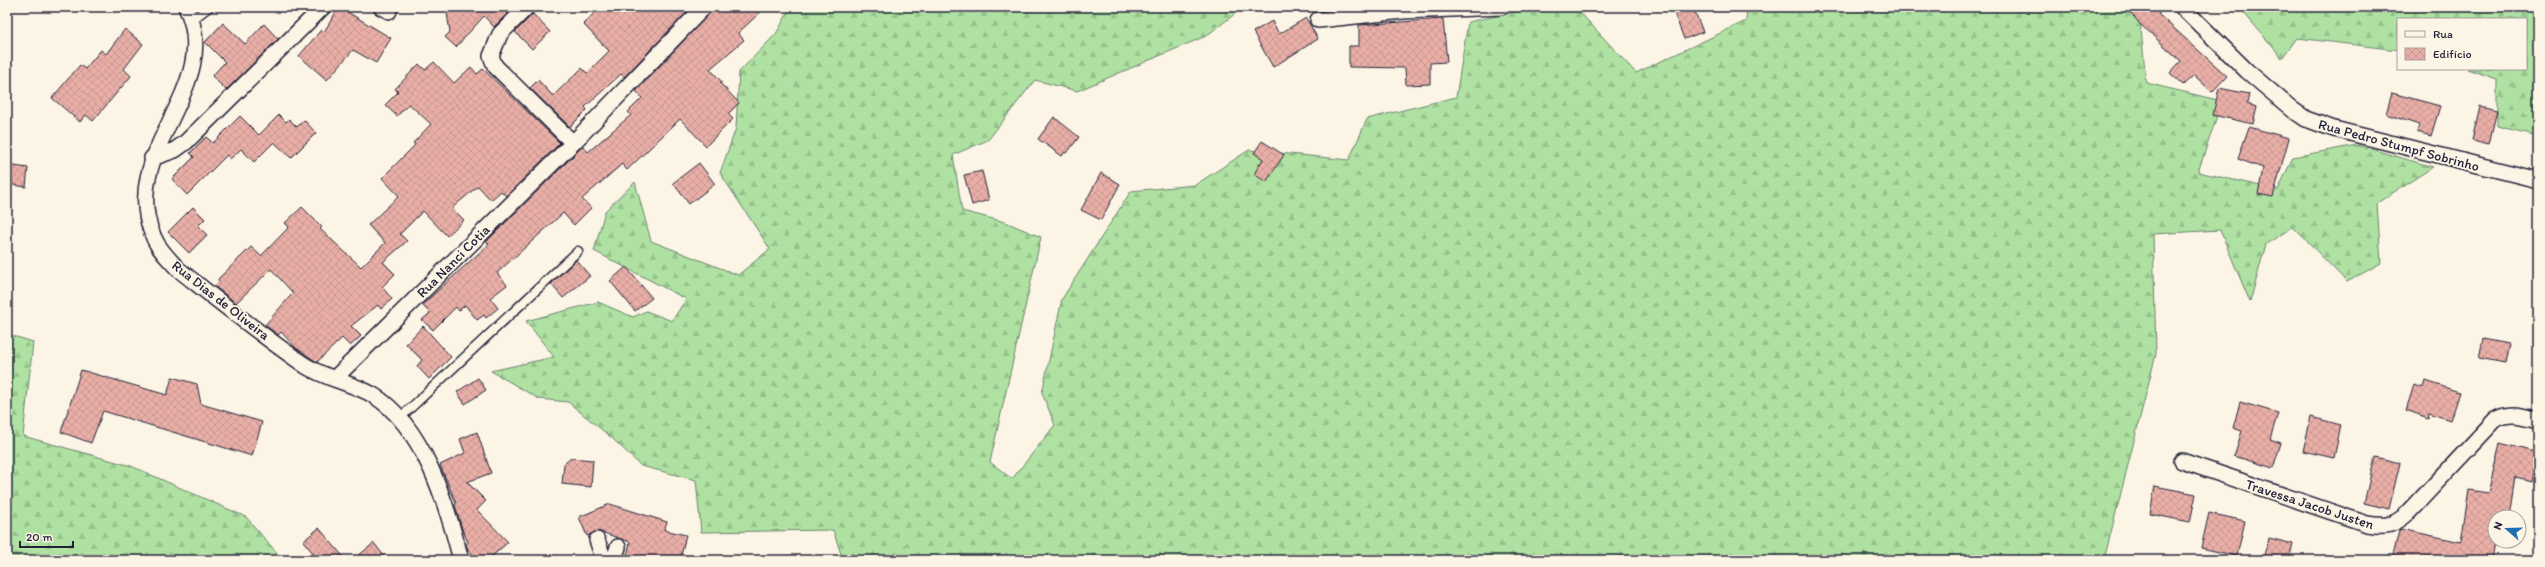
<svg xmlns="http://www.w3.org/2000/svg" width="2545" height="567" viewBox="0 0 2545 567" font-family="Itim,sans-serif">
<style>
.forest{fill:url(#forest-firs);stroke:#68826e}
.building{fill:url(#building-cross-hatch);stroke:#22223b}
.lines{fill:none;stroke-linecap:round;stroke-linejoin:round}
.service-casing{stroke:#22223b;stroke-width:11}
.minor-casing{stroke:#22223b;stroke-width:18}
.service{stroke:#fcf5e5;stroke-width:8}
.minor{stroke:#fcf5e5;stroke-width:15}
.labels{text-anchor:middle;stroke-width:3.5;stroke-linejoin:round;paint-order:stroke}
.street-label{font-size:14px;fill:#22223b;stroke:#fcf5e5}
</style>
<defs>
<pattern id="forest-firs" width="22" height="20" patternUnits="userSpaceOnUse"><rect width="22" height="20" fill="#afe2a2"/><path d="M5 1l3.5 6h-7zM16 11l3.5 6h-7z" fill="#96c28c"/></pattern>
<pattern id="building-cross-hatch" width="8" height="8" patternUnits="userSpaceOnUse"><rect width="8" height="8" fill="#e9afa7"/><path d="M0 0l8 8M0 8l8-8" fill="none" stroke="#c89691"/></pattern>
</defs>
<rect width="100%" height="100%" fill="#fcf5e5"/>
<filter id="ink" filterUnits="userSpaceOnUse"><feTurbulence type="fractalNoise" baseFrequency=".025" numOctaves="2"/><feDisplacementMap in="SourceGraphic" scale="8" xChannelSelector="R" yChannelSelector="G"/><feConvolveMatrix kernelMatrix="1 2 1 2 8 2 1 2 1" color-interpolation-filters="sRGB"/></filter>
<g filter="url(#ink)">
<!-- forest -->
<path class="forest" d="M791,7H1244L1206,36L1077,91L1035,80L988,140L953,155L962,211L1005,222L1041,237L990,462L1012,479L1055,425L1042,393L1062,299L1131,191L1195,185L1249,150L1349,160L1367,119L1456,97L1468,22L1540,7H1575L1636,73L1746,21L1747,7H2130L2140,18L2146,83L2222,101L2198,172L2278,190L2293,157L2357,145L2433,167L2377,203L2381,263L2347,282L2293,227L2266,244L2250,302L2220,230L2153,234L2156,354L2104,560H843L833,530L701,532L696,480L641,466L613,439L568,402L539,399L491,371L554,357L526,321L598,302L633,317L646,311L672,321L686,299L594,251L605,211L635,182L651,241L738,275L770,249L720,173L736,128L739,72L776,34Z
M2239,7H2538V136L2497,126V79L2467,69H2526V19H2398V50L2297,38L2282,58Z
M7,334L33,342L23,436L131,466L246,517L283,560H7Z"/>
<!-- building -->
<path class="building" d="M339,7L391,38L376,63L353,50L327,80L299,56L321,30L324,32Z
M446,7H514L494,27L484,16L456,47L445,37L450,32Z
M601,7H692L624,77L621,74L585,107L587,110L570,127L530,88L538,80L553,96L582,68L587,73L609,51L583,24Z
M713,7H766L738,33L744,40L710,69L722,82L720,83L739,103L728,114L733,119L706,146L680,119L627,170L622,164L582,199L591,208L574,225L563,213L497,273L507,285L490,298L498,308L486,318L484,315L477,320L465,305L459,311L456,307L433,330L422,320L430,313L422,305L489,244L486,242L583,146L588,152L631,115L628,112L642,98L636,91L710,13Z
M1672,7H1693L1703,32L1684,39Z
M2125,7H2167L2158,14L2227,76L2212,92L2194,75L2183,85L2170,73L2181,61L2141,25Z
M533,14L550,32L532,49L515,32Z
M1306,18L1318,39L1273,67L1253,32L1272,21L1279,34Z
M1443,19L1447,62L1430,63V84L1406,85L1405,68L1349,67V46H1359V25Z
M223,23L245,44L264,24L278,39L226,90L212,76L225,62L205,42Z
M125,29L143,44L124,69L131,76L93,121L86,115L80,122L52,98L80,65L85,69L101,50L106,54Z
M434,62L454,83L471,67L477,74L483,69L560,143L506,196L501,191L491,200L478,186L452,208L464,220L447,236L423,211L400,234L407,241L383,262L395,274L382,287L392,299L381,309L378,305L351,326L361,336L350,346L342,338L317,362L296,348L281,332L278,335L265,325L293,293L271,269L236,303L214,286L219,281L218,279L251,247L261,256L289,227L285,223L302,207L322,227L320,229L361,267L385,243L368,225L399,196L382,178L415,145L413,143L431,124L409,104L397,116L385,105L398,92L395,89L419,64L425,70Z
M2219,88L2249,94L2247,104L2257,107L2253,124L2213,115Z
M2392,93L2440,106L2431,136L2417,132L2419,125L2386,114Z
M2480,106L2497,110L2489,144L2472,140Z
M279,115L286,122L289,119L297,127L304,120L316,133L291,158L274,142L254,162L241,149L230,159L227,155L187,195L172,179L194,157L190,153L206,137L213,143L240,116L259,135Z
M1054,117L1079,137L1067,153L1065,152L1062,156L1038,139Z
M2249,127L2289,138L2273,197L2258,194L2263,168L2238,159Z
M1262,141L1284,155L1266,182L1254,174L1263,159L1254,153Z
M699,163L715,184L689,204L673,183Z
M7,165L28,168L26,187L7,184Z
M982,171L989,200L972,205L964,175Z
M1101,173L1120,184L1101,220L1081,210Z
M193,207L205,219L198,226L207,235L189,253L168,232Z
M576,260L590,276L563,298L551,284Z
M626,267L652,298L635,311L610,281Z
M423,326L451,357L429,379L417,366L422,360L406,344Z
M2483,339L2509,344L2505,363L2479,358Z
M81,370L167,395L172,377L197,384L201,404L262,422L252,456L103,411L91,443L61,432Z
M478,378L486,390L465,404L457,392Z
M2426,381L2459,392L2450,420L2429,413L2428,418L2406,410L2414,385L2424,388Z
M2240,402L2278,413L2270,439L2281,443L2273,468L2234,456L2242,431L2233,428Z
M2311,417L2341,425L2334,458L2303,451Z
M477,432L491,473L467,482L486,501L477,510L508,542L488,560H477L468,550L466,545L468,542L462,529L455,505L456,503L440,465L465,453L460,439Z
M2500,443L2538,453V455L2531,481L2516,477L2510,517H2495V538L2491,560H2392L2399,531L2401,529L2461,542L2469,490L2488,493Z
M2375,457L2400,463L2389,509L2364,503Z
M571,458L593,460L591,487L562,484L564,464Z
M2155,486L2196,494L2190,522L2150,514Z
M610,504L667,522L664,530L686,535L680,560H626L630,542L598,531L587,536L579,517Z
M2209,513L2245,521L2237,556L2201,548Z
M319,528L346,560H319L303,541Z
M2269,538L2293,544L2289,560H2264Z
M374,543L387,560H353Z"/>
<g class="lines">
<defs>
<path id="service" d="M192,20L209,7
M400,418L578,251"/>
<path id="minor" d="M186,7C226,88 115,152 154,238C159,250 169,259 178,269C220,302 262,336 306,366C327,379 352,383 373,395C424,426 447,505 461,560
M381,7L389,11
M527,7L500,34L491,56L495,66L573,143
M2182,7L2247,71L2293,110L2306,119L2334,129L2538,180
M1318,20L1403,11L1501,7
M152,158L175,150L186,142L323,7
M334,379L573,143L704,7
M2182,461L2367,524C2385,527 2394,526 2408,513L2495,420C2510,411 2522,416 2538,420
M597,540L604,560
M614,560L618,547"/>
</defs>
<!-- service casing -->
<use href="#service" class="service-casing"/>
<!-- minor casing -->
<use href="#minor" class="minor-casing"/>
<!-- service -->
<use href="#service" class="service"/>
<!-- minor -->
<use href="#minor" class="minor"/>
</g>
</g>
<g class="labels">
<!-- street labels -->
<g class="street-label">
<text transform="translate(2399 145) rotate(15)" y="5">Rua Pedro Stumpf Sobrinho</text>
<text transform="translate(453 261) rotate(-45)" y="5">Rua Nanci Cotia</text>
<text transform="translate(221 300) rotate(38)" y="5">Rua Dias de Oliveira</text>
<text transform="translate(2310 504) rotate(18)" y="5">Travessa Jacob Justen</text>
</g>
</g>
<!-- margin -->
<rect width="2545" height="567" fill="none" stroke="#fcf5e5" stroke-width="24"/>
<rect x="12" y="12" width="2521" height="543" fill="none" stroke="#22223b" stroke-width="1.5" filter="url(#ink)"/>
<!-- legend -->
<rect x="2397" y="18" width="130" height="52" fill="#fcf5e5" stroke="#a5a1a1"/>
<rect x="2405" y="31" width="20" height="6" fill="#fcf5e5" stroke="#a5a1a1"/>
<text x="2433" y="38" font-size="12" fill="#22223b">Rua</text>
<rect x="2405" y="48" width="20" height="12" fill="url(#building-cross-hatch)" stroke="#a5a1a1"/>
<text x="2433" y="58" font-size="12" fill="#22223b">Edifício</text>
<!-- north arrow -->
<g transform="translate(2507 529) rotate(290)"><circle r="19" fill="#fcf5e5" stroke="#a5a1a1"/>
<path d="M0-3L7 15L0 10L-7 15Z" fill="#1f6fb2"/>
<text y="-6" font-size="11" font-weight="bold" text-anchor="middle" fill="#22223b">N</text>
</g>
<!-- scale -->
<path d="M20 541v6h53v-6" fill="none" stroke="#22223b" stroke-width="2"/>
<text x="26" y="541" font-size="12" fill="#22223b" stroke="#fcf5e5" stroke-width="3" paint-order="stroke">20 m</text>
</svg>
